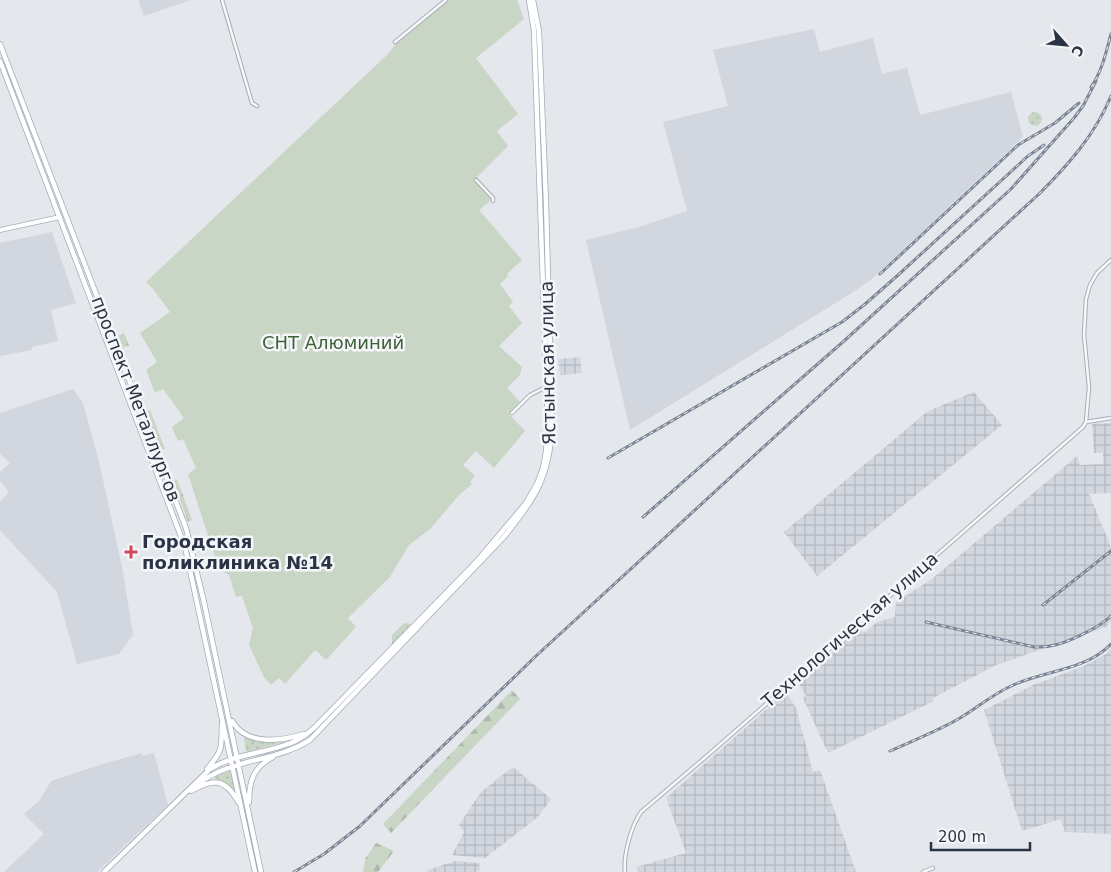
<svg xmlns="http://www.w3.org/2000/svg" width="1111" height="872" viewBox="0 0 1111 872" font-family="'DejaVu Sans',sans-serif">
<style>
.built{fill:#d2d6de}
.industrial{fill:url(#industrial-grid)}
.grass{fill:url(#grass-dots)}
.forest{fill:url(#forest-firs)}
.garden{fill:#c9d6c5}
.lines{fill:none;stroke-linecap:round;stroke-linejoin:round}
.street-casing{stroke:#a9aeb7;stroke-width:4.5}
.secondary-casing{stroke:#a9aeb7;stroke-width:5.5}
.primary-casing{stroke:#a3abb8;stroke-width:6}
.street{stroke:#f7f8fa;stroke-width:2.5}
.secondary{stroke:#fff;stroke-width:4}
.primary{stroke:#fff;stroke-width:4.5}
.rail-casing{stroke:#7d8696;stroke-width:3}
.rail{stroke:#f4f6f9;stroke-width:1;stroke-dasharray:4;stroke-linecap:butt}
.poi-dot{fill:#d1495b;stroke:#f4f6f9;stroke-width:2}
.labels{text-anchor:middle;stroke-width:5;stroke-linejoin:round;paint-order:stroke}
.park-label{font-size:18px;fill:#3f6138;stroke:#f4f6f9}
.street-label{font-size:18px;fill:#2b3445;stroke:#f4f6f9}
.poi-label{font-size:18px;font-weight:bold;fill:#2b3445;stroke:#f4f6f9;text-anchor:start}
</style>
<defs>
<pattern id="industrial-grid" width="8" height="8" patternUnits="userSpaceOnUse" patternTransform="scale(1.25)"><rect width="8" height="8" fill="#d2d6de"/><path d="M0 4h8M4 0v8" fill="none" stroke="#b4b8c0"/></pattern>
<pattern id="grass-dots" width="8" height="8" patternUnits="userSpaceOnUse" patternTransform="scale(1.25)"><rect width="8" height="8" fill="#c9d6c5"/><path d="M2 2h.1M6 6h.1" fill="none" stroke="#adb8ab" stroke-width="1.8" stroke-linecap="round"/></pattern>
<pattern id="forest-firs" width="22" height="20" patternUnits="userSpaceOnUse" patternTransform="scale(1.25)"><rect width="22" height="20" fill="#c9d6c5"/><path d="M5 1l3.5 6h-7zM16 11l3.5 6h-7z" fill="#adb8ab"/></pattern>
</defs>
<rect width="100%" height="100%" fill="#e4e7ec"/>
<!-- built -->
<path class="built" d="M138,0H191L144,16Z
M814,29L820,52L873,38L882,74L907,68L920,115L1011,92L1023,137L871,280L850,294L630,430L586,240L639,227L687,211L663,122L728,106L713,50Z
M52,232L76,303L51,310L58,341L32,347V350L0,356V243Z
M73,389L83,403L100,466L123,572L133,635L119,654L77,664L57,592L0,530V502L9,492L0,481V472L10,463L0,454V413Z
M142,753V756L154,753L168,805L97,872H4L44,834L24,814L40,800L51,781L106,763Z"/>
<!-- industrial -->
<path class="industrial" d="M580,357L582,373L560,375L558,359Z
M974,392L1002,425L817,576L784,532L928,411Z
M1111,423V493L1089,494L1111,547V621L1106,627L996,665L933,698L934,701L828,753L803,698L806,696L798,682L859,628L864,633L877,622L895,617L896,602L932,579L1077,456L1080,465L1103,464V453H1094L1092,424Z
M1111,648V834L1065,832L1061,819L1022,831L984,710L1033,685L1084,666L1106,654Z
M786,692L796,708L813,772L820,770L856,872H638L636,867L686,853L666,798Z
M513,767L551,799L538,817L485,858L452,855L464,832L459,825L481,792Z
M455,861L479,863L480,870L476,872H426L428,870Z"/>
<!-- grass -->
<path class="grass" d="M1028 119a7 7 0 1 1 14 0a7 7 0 1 1-14 0Z
M404,623L411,624L392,644V635Z
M246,736L265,742H285L246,752L244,739Z
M230,770V771L235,791L225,783L214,779L217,775Z"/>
<!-- forest -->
<path class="forest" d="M124,333L129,345L122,348L118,336Z
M150,410L165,449L161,451L146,412Z
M177,479L192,520L188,522L173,481Z
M512,690L520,699L391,833L383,824Z
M376,843L394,851L378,872H363L365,859Z"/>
<!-- garden -->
<path class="garden" d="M448,0H517L524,19L476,58L518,114L497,131L508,146L477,177L495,197L479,210L522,260L507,274L508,276L500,284L513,302L509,306L522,323L499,346L522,367L520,375L507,388L520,402L509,414L525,431L494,468L476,451L463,465L475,476L470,482L472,484L460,494L430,529L409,545L390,577L348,618L356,627L326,660L315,650L285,684L279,678L271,685L264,677L249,645L253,628L242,596L236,597L229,575L219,569L188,474L196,468L183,439L178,441L172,427L184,418L163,389L155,393L146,370L157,362L140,333L170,312L153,289L146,282L388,54L396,44Z"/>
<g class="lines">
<defs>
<path id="street" d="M222,0L252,103L257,106
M395,42L446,0
M476,180L493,198V201
M512,413L530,395L546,387
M1086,422L1089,387L1084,335L1086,299L1090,285L1097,273L1111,260
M625,872C623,856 631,826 641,812L708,755L1083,427L1086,422L1111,418
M923,872L933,868"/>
<path id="secondary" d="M0,230L60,217"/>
<path id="primary" d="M0,44L186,528L204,602L261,872
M0,61L185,547L255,872
M232,721C246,746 281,741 304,734
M207,769C224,749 221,748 222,724
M198,784C231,758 276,762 310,740L503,538C535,499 550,477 552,425L546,203L539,31L533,0
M191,791C214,778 225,778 239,803
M249,802C249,782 253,767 273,757
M104,872L210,769C234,754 262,754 288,744C298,741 306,735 314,728L478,560L526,503L537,484L543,468L546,452L548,427L534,31L529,0"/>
</defs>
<!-- street casing -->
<use href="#street" class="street-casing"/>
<!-- secondary casing -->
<use href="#secondary" class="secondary-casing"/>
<!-- primary casing -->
<use href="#primary" class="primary-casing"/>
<!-- street -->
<use href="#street" class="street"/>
<!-- secondary -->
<use href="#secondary" class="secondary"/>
<!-- primary -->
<use href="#primary" class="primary"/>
<defs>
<path id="rail" d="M1091,87C1102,72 1106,52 1111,34
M880,274L1018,145L1055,123L1079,103
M608,458L842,322L864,305L897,276L1028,156L1044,145
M643,517L844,341L1011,189L1074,118L1083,106L1096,81
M1043,605L1111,551
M926,622L1034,647C1039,647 1045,647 1050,646C1066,644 1100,627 1111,616
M890,751C914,740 938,731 960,718C977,708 992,695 1009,687C1042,670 1084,672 1111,644
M294,872L324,854L360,826L536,656L1039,194C1068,165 1095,135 1111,96"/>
</defs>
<!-- rail casing -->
<use href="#rail" class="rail-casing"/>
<!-- rail -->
<use href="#rail" class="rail"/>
</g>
<!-- markers -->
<path class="poi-dot" d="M128.5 544.5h5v5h5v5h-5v5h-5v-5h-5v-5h5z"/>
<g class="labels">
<!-- park labels -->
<g class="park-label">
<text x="333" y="349">СНТ Алюминий</text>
</g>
<!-- street labels -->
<g class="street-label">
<text transform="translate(548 363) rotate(-91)" y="6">Ястынская улица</text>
<text transform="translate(136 399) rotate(69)" y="6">проспект Металлургов</text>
<text transform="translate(850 630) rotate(-41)" y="6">Технологическая улица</text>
</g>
<!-- poi labels -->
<g class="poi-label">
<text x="142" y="548">Городская<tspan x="142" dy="21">поликлиника №14</tspan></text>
</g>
</g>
<!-- north arrow -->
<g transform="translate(1066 45) rotate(117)" stroke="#f4f6f9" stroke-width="4" paint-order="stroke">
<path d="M0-4L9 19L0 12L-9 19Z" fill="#2b3445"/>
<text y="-8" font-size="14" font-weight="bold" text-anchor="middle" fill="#2b3445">С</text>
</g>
<!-- scale -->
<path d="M931 842v8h99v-8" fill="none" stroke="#2b3445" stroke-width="2.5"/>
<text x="938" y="842" font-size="15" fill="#2b3445" stroke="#f4f6f9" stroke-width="4" paint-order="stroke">200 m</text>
</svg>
